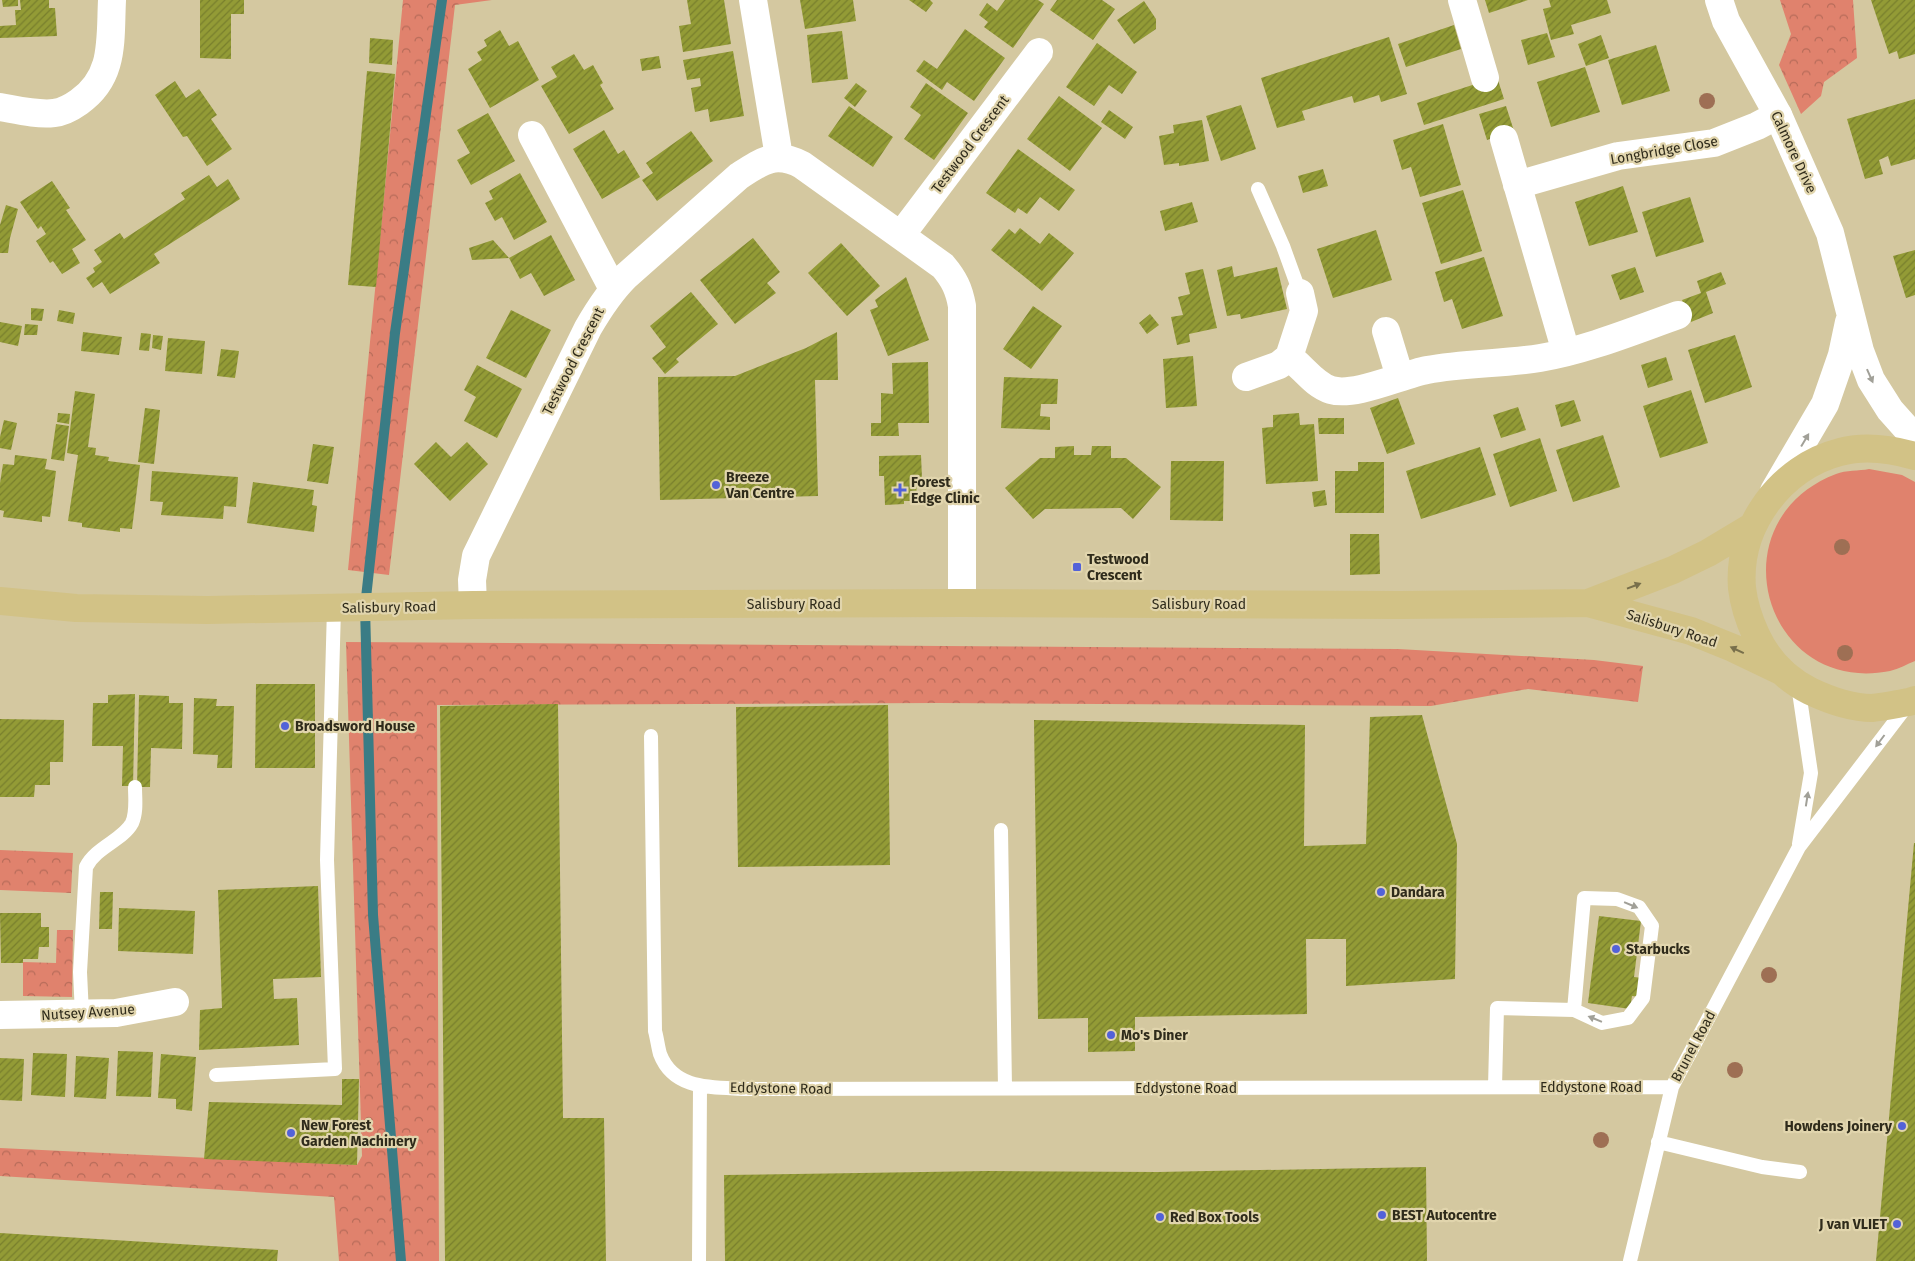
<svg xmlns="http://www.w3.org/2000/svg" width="1915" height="1261" viewBox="0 0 1915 1261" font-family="'Fira Sans',sans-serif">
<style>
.green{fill:#e0826d}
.forest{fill:url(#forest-crowns)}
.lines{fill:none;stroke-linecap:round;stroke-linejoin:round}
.stream{stroke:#3a7c85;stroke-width:10}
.building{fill:url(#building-hatch)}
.service{stroke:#fff;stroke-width:14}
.minor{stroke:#fff;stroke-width:28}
.tertiary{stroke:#fff;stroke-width:28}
.primary{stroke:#d2c286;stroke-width:28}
.tree{fill:#9e6f54}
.oneway{fill:#a1a098}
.oneway2{fill:#786f4b}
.poi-dot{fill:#5362d8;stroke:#e1d5ad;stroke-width:2}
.labels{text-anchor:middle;stroke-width:4.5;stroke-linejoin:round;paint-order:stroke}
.street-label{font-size:14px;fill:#2f2b1b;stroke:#e1d5ad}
.poi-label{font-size:14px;font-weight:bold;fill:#2f2b1b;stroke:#e1d5ad;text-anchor:start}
</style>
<defs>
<pattern id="forest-crowns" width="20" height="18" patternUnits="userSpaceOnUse" patternTransform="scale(1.25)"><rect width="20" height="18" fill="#e0826d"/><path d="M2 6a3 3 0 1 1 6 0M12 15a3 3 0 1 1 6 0" fill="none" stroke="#b66b59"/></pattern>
<pattern id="building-hatch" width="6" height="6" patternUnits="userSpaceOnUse" patternTransform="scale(1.25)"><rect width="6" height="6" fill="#939b36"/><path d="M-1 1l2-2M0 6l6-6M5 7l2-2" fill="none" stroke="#787f2d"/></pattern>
</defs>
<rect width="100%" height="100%" fill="#d4c8a0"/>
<!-- green -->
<path class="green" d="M1869,469L1902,475L1915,482V661C1907,664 1899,669 1890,671C1764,696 1714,521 1836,474C1846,470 1859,471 1869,469Z"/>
<!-- forest -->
<path class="forest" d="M403,0H492L455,5L389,575L348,570Z
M1780,0H1853L1857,58L1824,82L1821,96L1801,114L1779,65L1791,34Z
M346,642L1398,649L1594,660L1643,666L1638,702L1528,689L1431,706L939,703L437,705L439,1261H339L334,1197L0,1176V1148L357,1165L362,1156Z
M0,850L73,853L71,893L0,890Z
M57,930H73L72,997L23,996V962L56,963Z"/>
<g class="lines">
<!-- stream -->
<path class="stream" d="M401,1261L373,915L365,607L395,333L442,0"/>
</g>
<!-- building -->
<path class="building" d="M2,0H18V6L3,7Z
M20,0H49V8H55L57,36L0,38V26L16,25L15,10H21Z
M200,0H244V14H231V59L200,58Z
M687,0H724L731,44L683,52L679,26L691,24Z
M800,0H853L856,21L805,29Z
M909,0H930L933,3L926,12Z
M1005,0H1038L1044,4L1013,48L984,27L988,22L979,15L987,3L997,11Z
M1057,0H1102L1115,9L1093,40L1050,10Z
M1485,0H1528L1489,13Z
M1549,0H1607L1611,13L1571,25L1574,34L1551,40L1543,9L1551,7Z
M1871,0H1915V54L1899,59L1897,51L1889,54Z
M1144,1L1156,19V29L1134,44L1117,20Z
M1454,25L1461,49L1406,67L1398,44Z
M965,29L1005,58L974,101L947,82L942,90L916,71L924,60L937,69Z
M500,30L509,46L518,41L539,80L490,108L468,69L482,60L477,52L487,46L484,40Z
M842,31L848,79L812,83L807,35Z
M1547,33L1555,57L1528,65L1521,40Z
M1601,35L1609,58L1586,66L1578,44Z
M1389,37L1407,94L1381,102L1379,95L1354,103L1352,96L1302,111L1305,120L1277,128L1261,78Z
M370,38L393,40L392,65L369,63Z
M1097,43L1137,72L1122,94L1109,85L1094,106L1066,87Z
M1656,45L1670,91L1622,105L1608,60Z
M733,51L744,116L710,122L708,109L695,112L691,88L701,86L700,78L687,80L683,60Z
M574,54L584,70L593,65L603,83L600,85L614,109L569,134L541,86L557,77L551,67Z
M659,56L661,68L642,71L640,59Z
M1585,67L1600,112L1551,127L1537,82Z
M367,71L395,74L376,287L348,285Z
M1497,77L1504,99L1424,125L1417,103Z
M175,81L186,98L199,89L217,115L211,119L232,149L207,166L187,136L183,137L155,95Z
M856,83L867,91L855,107L844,98Z
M926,83L968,113L934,160L904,139L921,115L910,107Z
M1059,96L1102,128L1070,171L1027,139Z
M1915,99V159L1891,166L1888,156L1879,160L1883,174L1865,179L1847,119Z
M1241,105L1256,149L1221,161L1206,116Z
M849,106L893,137L873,167L828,136Z
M1506,106L1514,131L1487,140L1479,114Z
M1109,110L1133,127L1125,139L1101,122Z
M488,113L515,161L471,185L457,160L470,153L457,130Z
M1202,120L1209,161L1179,166V163L1164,165L1159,136L1174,133L1173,125Z
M1443,124L1461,185L1420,197L1411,167L1402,170L1393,140Z
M604,130L618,154L624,150L640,177L602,199L573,149Z
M691,131L713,161L657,201L642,180L653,173L646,163Z
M1018,149L1075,190L1059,211L1040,197L1027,214L1018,208L1015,213L986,193Z
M1323,169L1328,186L1303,193L1298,176Z
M520,173L547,222L514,240L502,217L495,221L485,203L493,199L489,191Z
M209,175L217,187L228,179L240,199L154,254L160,263L110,294L102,282L93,288L86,278L95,272L93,268L102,262L94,250L120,233L124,239L185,199L181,193Z
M52,181L70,208L66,210L86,240L72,249L80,263L62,274L53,261L50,263L36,241L46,234L41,226L38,229L20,202Z
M1623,186L1638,232L1589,246L1575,202Z
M1463,190L1482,251L1441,264L1422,203Z
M1690,197L1704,242L1656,257L1642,212Z
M1192,202L1198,222L1165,231L1160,211Z
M6,205L18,209L10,238L8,253H0V225Z
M1020,228L1040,244L1049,233L1074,253L1042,291L991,250L1009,229L1015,234Z
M1376,230L1392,280L1333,298L1317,249Z
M551,235L575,280L544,296L531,273L520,279L509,258Z
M753,238L780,272L767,283L776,293L735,324L700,280Z
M493,240L509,258L472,260L469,248Z
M841,243L880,286L847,316L808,273Z
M1915,250V295L1906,298L1893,256Z
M1484,257L1503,316L1462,329L1452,299L1444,302L1435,272Z
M1232,266L1234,277L1277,267L1287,309L1241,319L1240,314L1227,316L1217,270Z
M1635,267L1644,292L1620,300L1611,275Z
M1203,269L1217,328L1189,334L1190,342L1177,345L1171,317L1183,315L1178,297L1190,294L1185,273Z
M1721,272L1726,284L1706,292L1713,313L1691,322L1682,300L1701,293L1697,281Z
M906,277L929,340L888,356L870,310L878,307L875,300Z
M691,292L718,324L676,359L679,362L665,374L652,358L666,347L650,326Z
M1033,306L1062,326L1031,369L1003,349Z
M31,308L44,309L42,321L31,320Z
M59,310L75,313L73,324L57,321Z
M511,310L551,330L526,378L486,358Z
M1150,314L1159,325L1147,334L1139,323Z
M0,322L22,326L18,346L0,342Z
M25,324L38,325L37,335H24Z
M83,332L122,337L119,355L81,351Z
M837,332L838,380H815L818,496L660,500L658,377L735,376L806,348Z
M141,333L151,334L149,351L139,350Z
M153,335L163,336L161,350L152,348Z
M1735,335L1752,387L1705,403L1688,350Z
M168,338L205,341L202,374L165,371Z
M221,349L239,351L235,378L217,376Z
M1193,356L1197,406L1166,408L1163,359Z
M1666,357L1673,380L1648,388L1641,365Z
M928,362L929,423H898L899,436H871V423H881V393L893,394L892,363Z
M477,365L522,389L497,438L464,421L476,397L464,390Z
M1004,377L1058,379L1057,404H1041L1040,416L1050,417V430L1001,428Z
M1691,390L1708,443L1660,458L1643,406Z
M75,391L95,394L88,447L96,448L95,455L109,457L108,461L140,465L132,529L120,528V532L82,527V523L68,521L78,455L67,453Z
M1398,398L1415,444L1387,454L1370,408Z
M1574,400L1581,421L1561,427L1555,405Z
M1518,407L1526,430L1501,438L1493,415Z
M145,408L160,410L154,464L138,462Z
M58,413L70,414L69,424L57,422Z
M1299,413L1300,425L1314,424L1318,481L1266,484L1262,428L1273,427V415Z
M1318,418H1344V434H1319Z
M4,420L17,423L11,450L0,448V437Z
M56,424L69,426L64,461L51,459Z
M1603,435L1620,487L1573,502L1556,450Z
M1540,438L1557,491L1510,507L1493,454Z
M436,442L451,457L467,442L488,464L450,501L414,464Z
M313,444L334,447L328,484L307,481Z
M1074,446V455H1091L1092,446H1111V458H1126L1161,487L1133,519L1121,508L1045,509L1033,519L1005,488L1040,458H1055V447Z
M1480,447L1496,495L1421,519L1406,471Z
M15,455L47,459L45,469L56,471L50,517L42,516V522L3,517L4,511L0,510V483L3,464L14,465Z
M921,455L922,478H916L917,501H904V504L885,505L884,476H879V456Z
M1171,461H1224L1223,521L1170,520Z
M1358,462H1384V513H1335V471H1358Z
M152,471L238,477L236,507L224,506L223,519L161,515L163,502L150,501Z
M253,482L314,490L312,505L317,506L314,532L247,523Z
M1325,490L1327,505L1314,507L1312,492Z
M1350,534H1379L1380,574L1350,575Z
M256,684H315V768H255Z
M135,694L133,786H122L123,746H92L93,703H108V695Z
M139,695L169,696V703H183L182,749L151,748L150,787H137Z
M194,698L217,699L216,706H234L232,768H217L218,755L193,754Z
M558,704L563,1118H604L606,1261H445L440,706Z
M888,705L890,865L738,867L736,707Z
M1422,715L1457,844L1455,979L1346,986V939H1306L1307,1014L1135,1017V1051L1088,1052V1018L1038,1019L1034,720L1305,725L1304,846L1366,844L1370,717Z
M0,719L64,720L63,762H50V785H35L34,797H0Z
M1914,843H1915V1261H1876Z
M318,886L321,977L273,979L274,999L297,998L299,1045L199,1050L200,1010L222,1008L218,890Z
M100,892H113L112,929H99Z
M119,908L195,911L193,954L118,951Z
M0,913H41V927H49V947H39L38,959H23V963H1Z
M1599,916L1641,921L1634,977L1643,978L1641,997L1632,996L1630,1009L1588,1003Z
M118,1051L153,1052L151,1097L116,1096Z
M33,1053L67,1054L65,1097L31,1095Z
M161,1054L196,1057L192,1111L176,1109V1099L158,1098Z
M76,1056L109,1058L106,1099L74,1097Z
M0,1058L24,1059L22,1101L0,1100Z
M342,1079H359L357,1165L204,1159L209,1102L342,1105Z
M1426,1167L1427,1261H725L724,1175L988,1171L1158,1172Z
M0,1233L278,1250L277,1261H0Z"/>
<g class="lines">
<!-- service -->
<path class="service" d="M1258,189L1283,246L1300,293
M1798,685L1811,773L1799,844
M651,736L655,1031C657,1038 658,1047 660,1054C674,1091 714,1087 747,1089L1672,1087
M1001,830L1005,1088
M82,1014L80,972L86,867C96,847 123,840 132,823C137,812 135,798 135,787
M216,1075L335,1069L327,860L334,608
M1495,1087L1497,1008L1574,1010L1602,1023L1628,1018L1643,998L1652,926L1639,907L1617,899L1584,898L1574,1010
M1658,1142L1762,1167L1800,1172
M699,1261L700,1086
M1630,1261L1672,1087L1799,847L1909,703"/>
<!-- minor -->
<path class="minor" d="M753,0L779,157
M1462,0L1485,78
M0,107C17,110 37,115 54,113C63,112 72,107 79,102C115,77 110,40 112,0
M532,135L613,289
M1504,139L1566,352
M1517,185L1618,156L1714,143L1757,126L1778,115
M901,235L1039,52
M1386,331L1400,377
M1289,357C1303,367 1314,385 1331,390C1355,397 1401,375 1427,370C1464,363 1503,364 1540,358C1587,350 1633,331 1678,315
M1246,377L1279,365L1289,357L1304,311L1300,293
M473,605L472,580L476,556L588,328C599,309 610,292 625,277L739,176C762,161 775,151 802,165L943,266C954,279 959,289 962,306V603
M0,1015L116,1013L175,1002"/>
<!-- tertiary -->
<path class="tertiary" d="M1719,0L1726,21L1778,115L1830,233L1860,351L1871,380L1890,410L1915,438
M1774,491L1825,404L1842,355L1849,322"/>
<!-- primary -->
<path class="primary" d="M1915,456C1891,449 1865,445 1840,452C1781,467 1737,526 1742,588C1744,605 1749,620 1756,635C1767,659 1786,679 1810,691C1829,700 1850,708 1872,708C1884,707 1897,704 1909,702L1915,700
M0,601L76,608L208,610L473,605L962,603L1400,605L1588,603L1691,631L1733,648L1781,671
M1588,603L1673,570L1708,553L1753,526"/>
</g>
<!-- trees -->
<g class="tree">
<circle cx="1707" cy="101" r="8"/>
<circle cx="1842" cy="547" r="8"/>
<circle cx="1845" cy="653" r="8"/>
<circle cx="1769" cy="975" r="8"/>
<circle cx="1735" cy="1070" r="8"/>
<circle cx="1601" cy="1140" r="8"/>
</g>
<!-- one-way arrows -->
<defs><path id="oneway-solid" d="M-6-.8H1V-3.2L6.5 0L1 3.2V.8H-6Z" transform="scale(1.25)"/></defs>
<g class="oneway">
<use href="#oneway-solid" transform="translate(1870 376) rotate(66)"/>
<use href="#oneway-solid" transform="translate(1805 440) rotate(-59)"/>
<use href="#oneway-solid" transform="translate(1880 741) rotate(127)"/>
<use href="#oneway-solid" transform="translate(1807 799) rotate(-81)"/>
<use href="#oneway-solid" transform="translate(1631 905) rotate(23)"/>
<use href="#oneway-solid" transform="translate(1595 1019) rotate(-158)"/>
</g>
<g class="oneway2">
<use href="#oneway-solid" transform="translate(1634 586) rotate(-21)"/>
<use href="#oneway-solid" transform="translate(1737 650) rotate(-155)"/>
</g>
<!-- markers -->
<g class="poi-dot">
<circle cx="716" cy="485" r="5"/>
<path d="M897.5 482.5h5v5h5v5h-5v5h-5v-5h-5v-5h5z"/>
<rect x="1072" y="562" width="10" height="10" rx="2.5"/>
<circle cx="285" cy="726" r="5"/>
<circle cx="1381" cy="892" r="5"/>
<circle cx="1616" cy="949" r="5"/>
<circle cx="1111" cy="1035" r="5"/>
<circle cx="1902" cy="1126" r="5"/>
<circle cx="291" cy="1133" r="5"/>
<circle cx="1382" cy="1215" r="5"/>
<circle cx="1160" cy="1217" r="5"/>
<circle cx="1897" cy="1224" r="5"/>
</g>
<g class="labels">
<!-- street labels -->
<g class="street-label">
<text transform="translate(970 144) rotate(-53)" y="5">Testwood Crescent</text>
<text transform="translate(1664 150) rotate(-10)" y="5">Longbridge Close</text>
<text transform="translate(1794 152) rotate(65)" y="5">Calmore Drive</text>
<text transform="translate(573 361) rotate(-63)" y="5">Testwood Crescent</text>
<text x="794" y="609">Salisbury Road</text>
<text x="1199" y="609">Salisbury Road</text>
<text transform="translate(389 607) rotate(-1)" y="5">Salisbury Road</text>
<text transform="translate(1672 628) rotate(18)" y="5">Salisbury Road</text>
<text transform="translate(88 1012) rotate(-4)" y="5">Nutsey Avenue</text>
<text transform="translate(1693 1046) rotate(-62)" y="5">Brunel Road</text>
<text x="1591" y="1092">Eddystone Road</text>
<text transform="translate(781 1088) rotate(1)" y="5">Eddystone Road</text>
<text x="1186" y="1093">Eddystone Road</text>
</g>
<!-- poi labels -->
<g class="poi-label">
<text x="726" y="482">Breeze<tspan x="726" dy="16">Van Centre</tspan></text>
<text x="911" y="487">Forest<tspan x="911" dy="16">Edge Clinic</tspan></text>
<text x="1087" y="564">Testwood<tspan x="1087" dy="16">Crescent</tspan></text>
<text x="295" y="731">Broadsword House</text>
<text x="1391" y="897">Dandara</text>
<text x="1626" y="954">Starbucks</text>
<text x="1121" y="1040">Mo's Diner</text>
<text x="301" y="1130">New Forest<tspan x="301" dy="16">Garden Machinery</tspan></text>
<text x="1892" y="1131" text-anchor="end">Howdens Joinery</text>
<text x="1392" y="1220">BEST Autocentre</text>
<text x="1170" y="1222">Red Box Tools</text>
<text x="1887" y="1229" text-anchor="end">J van VLIET</text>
</g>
</g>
</svg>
